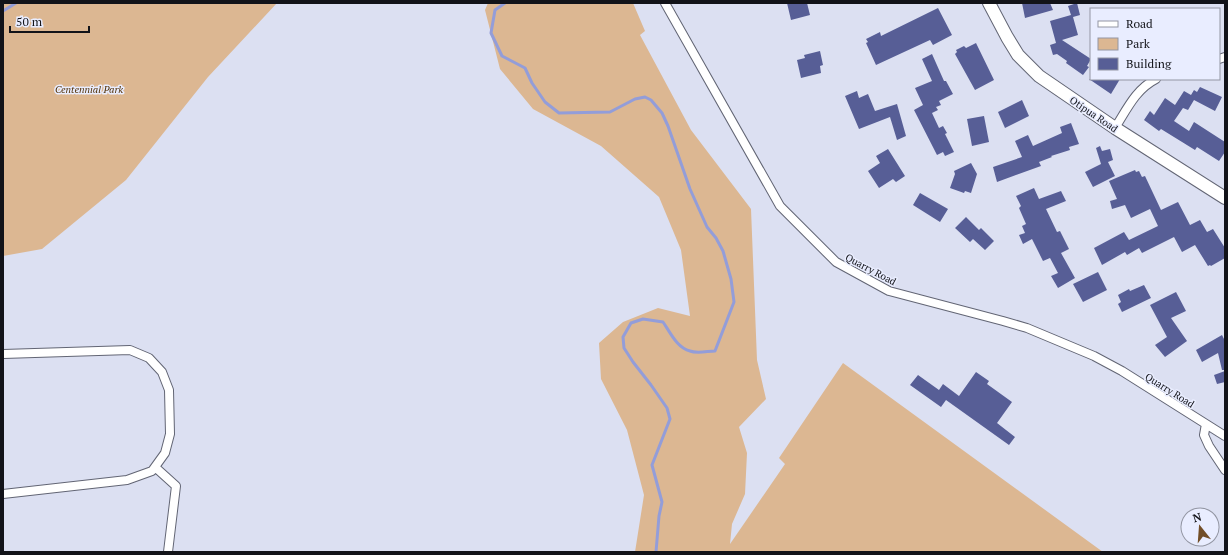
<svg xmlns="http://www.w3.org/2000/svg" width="1228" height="555" viewBox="0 0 1228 555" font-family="'PT Serif',serif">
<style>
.green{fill:#dcb792}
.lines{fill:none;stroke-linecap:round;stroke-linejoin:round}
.stream{stroke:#939dd9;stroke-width:3}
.building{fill:#575e96}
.street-casing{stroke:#626574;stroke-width:10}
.secondary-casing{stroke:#626574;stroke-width:14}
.street{stroke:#fff;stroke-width:8}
.secondary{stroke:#fff;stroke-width:12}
.labels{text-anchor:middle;stroke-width:3;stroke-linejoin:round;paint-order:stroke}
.park-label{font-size:10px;font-style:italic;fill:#513006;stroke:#e9edff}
.street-label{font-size:10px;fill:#121319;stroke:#e9edff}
</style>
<rect width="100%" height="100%" fill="#dce0f2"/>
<!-- green -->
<path class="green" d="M3,3H277L208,77L126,180L42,249L3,256Z
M488,3H633L645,31L640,35L691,130L751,209L757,360L766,399L739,427L747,453L745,494L732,524L730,544L785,464L779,458L843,363L1103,552H635L644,495L627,430L601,379L599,343L623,322L658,308L690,316L681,250L659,197L601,146L533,109L500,69L485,10Z"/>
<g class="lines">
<!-- stream -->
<path class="stream" d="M505,3L495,10L491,33L502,56L525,68L532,83L545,102L559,113L610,112L635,99L645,97L651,100L662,113L668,126L690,189L707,227L716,238L723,251L731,279L734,302L715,351C708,351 697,354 690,351C677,348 670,332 663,322L643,319L631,323L623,337L624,348L633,362L651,385L667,408L670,419L652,465L662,502L659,516L656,552
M3,11L16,3"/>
</g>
<!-- building -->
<path class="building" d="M787,3H807L810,15L791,20Z
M1022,3H1050L1053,10L1025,18Z
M1077,3L1080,15L1073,17L1078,35L1062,40L1091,59L1087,66L1089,67L1083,75L1066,63L1067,61L1057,54L1053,55L1050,45L1056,43L1050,21L1071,15L1068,6Z
M938,8L952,35L933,45L930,40L876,65L866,43L868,42L866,39L880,32L881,36Z
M976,43L994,80L975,90L955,54L957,52L956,50L964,46L966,48Z
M820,51L823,65L820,66L821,73L801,78L797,60L805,58L804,55Z
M932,54L944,81H946L953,94L939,101L941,105L936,107L938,110L932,113L939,128L943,126L947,133L945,134L954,152L945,156L943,152L937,155L914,110L923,105L915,88L932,81L922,59Z
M1089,79H1120L1111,94Z
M1200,87L1222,97L1215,111L1194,100L1188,110L1183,108L1174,121L1189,131L1194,122L1225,142V152L1219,161L1197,147L1195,150L1161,129L1159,131L1144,120L1150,111L1154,115L1165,98L1175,105L1184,91L1191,95L1194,90L1197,92Z
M857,91L859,98L868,94L875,111L897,104L906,136L897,140L890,117L859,129L845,96Z
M1022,100L1029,116L1005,128L998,112Z
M984,116L989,142L972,146L967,119Z
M1071,123L1079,144L1069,147L1070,150L1051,156L1052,157L1039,162L1041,166L997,182L993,167L1022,157L1015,141L1028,135L1033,146L1062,133L1060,127Z
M1100,146L1102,151L1110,149L1113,160L1108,162L1115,176L1093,187L1085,172L1101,164L1096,148Z
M888,149L905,176L896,182L893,179L879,188L868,171L880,163L876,156Z
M971,163L977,174L971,193L965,191L964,193L950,188L955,174L954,171Z
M1135,170L1136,172L1139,171L1142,177L1145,176L1161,210L1178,202L1190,225L1200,220L1207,232L1213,229L1225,248V258L1211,266L1210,265L1208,266L1195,245L1182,252L1174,237L1142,253L1139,248L1127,255L1125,252L1102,265L1094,248L1124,232L1129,240L1158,226L1150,209L1131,218L1125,205L1112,209L1110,201L1117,199L1109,181Z
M1034,188L1039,199L1061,191L1066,201L1046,209L1057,232L1060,231L1069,249L1061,253L1075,278L1058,288L1051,276L1058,273L1050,258L1043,261L1032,239L1023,244L1019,235L1025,233L1022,226L1026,224L1019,208L1021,206L1016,196Z
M920,193L948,209L940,222L913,205Z
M966,217L979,230L981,228L994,241L985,250L973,239L970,242L955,228Z
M1098,272L1107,290L1083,302L1073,284Z
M1144,285L1151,298L1122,312L1118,304L1121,302L1118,295L1129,289L1130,291Z
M1176,292L1186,311L1171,318L1187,341L1165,357L1155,345L1167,337L1150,305Z
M1222,335L1225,341V370H1222L1218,353L1202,362L1196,350Z
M1225,371V382L1217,384L1214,375Z
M976,372L989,381L987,384L1012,402L997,423L1015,437L1009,445L946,400L941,407L910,385L918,375L939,390L943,384L959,396Z"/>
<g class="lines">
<defs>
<path id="street" d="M665,3L780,206L836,262L889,291L1003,321L1027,328L1094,356L1122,371L1225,436
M1219,59L1225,57
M1115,128C1127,109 1136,89 1156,79
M3,354L130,350L149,358L162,372L169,390L170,434L165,453L152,471L127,480L3,494
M1206,424L1204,435L1209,446L1225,470
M155,467L176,486L168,552"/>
<path id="secondary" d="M989,3L1007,37L1018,55L1039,76L1115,128L1225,198"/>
</defs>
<!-- street casing -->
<use href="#street" class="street-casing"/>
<!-- secondary casing -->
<use href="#secondary" class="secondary-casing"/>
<!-- street -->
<use href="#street" class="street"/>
<!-- secondary -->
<use href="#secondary" class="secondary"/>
</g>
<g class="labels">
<!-- park labels -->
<g class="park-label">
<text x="89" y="93">Centennial Park</text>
</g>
<!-- street labels -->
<g class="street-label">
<text transform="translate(1094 114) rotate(34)" y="4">Otipua Road</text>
<text transform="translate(871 269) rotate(28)" y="4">Quarry Road</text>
<text transform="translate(1170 390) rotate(32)" y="4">Quarry Road</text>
</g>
</g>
<!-- border -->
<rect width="1228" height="555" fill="none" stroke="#121319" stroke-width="8"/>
<!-- legend -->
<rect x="1090" y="8" width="130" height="72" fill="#e9edff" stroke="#9396a3"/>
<rect x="1098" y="21" width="20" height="6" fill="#ffffff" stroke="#9396a3"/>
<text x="1126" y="28" font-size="12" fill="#121319">Road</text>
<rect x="1098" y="38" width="20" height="12" fill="#dcb792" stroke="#9396a3"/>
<text x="1126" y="48" font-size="12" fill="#121319">Park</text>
<rect x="1098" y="58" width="20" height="12" fill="#575e96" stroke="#9396a3"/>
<text x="1126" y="68" font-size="12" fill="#121319">Building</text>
<!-- north arrow -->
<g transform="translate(1200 527) rotate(343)"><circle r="19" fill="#e9edff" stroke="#9396a3"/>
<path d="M0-3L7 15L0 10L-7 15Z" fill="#724e28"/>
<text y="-6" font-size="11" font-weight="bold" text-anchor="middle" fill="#121319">N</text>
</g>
<!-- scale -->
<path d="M10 26v6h79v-6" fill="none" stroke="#121319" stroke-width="2"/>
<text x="16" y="26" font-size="12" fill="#121319" stroke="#e9edff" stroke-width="3" paint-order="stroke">50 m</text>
</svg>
